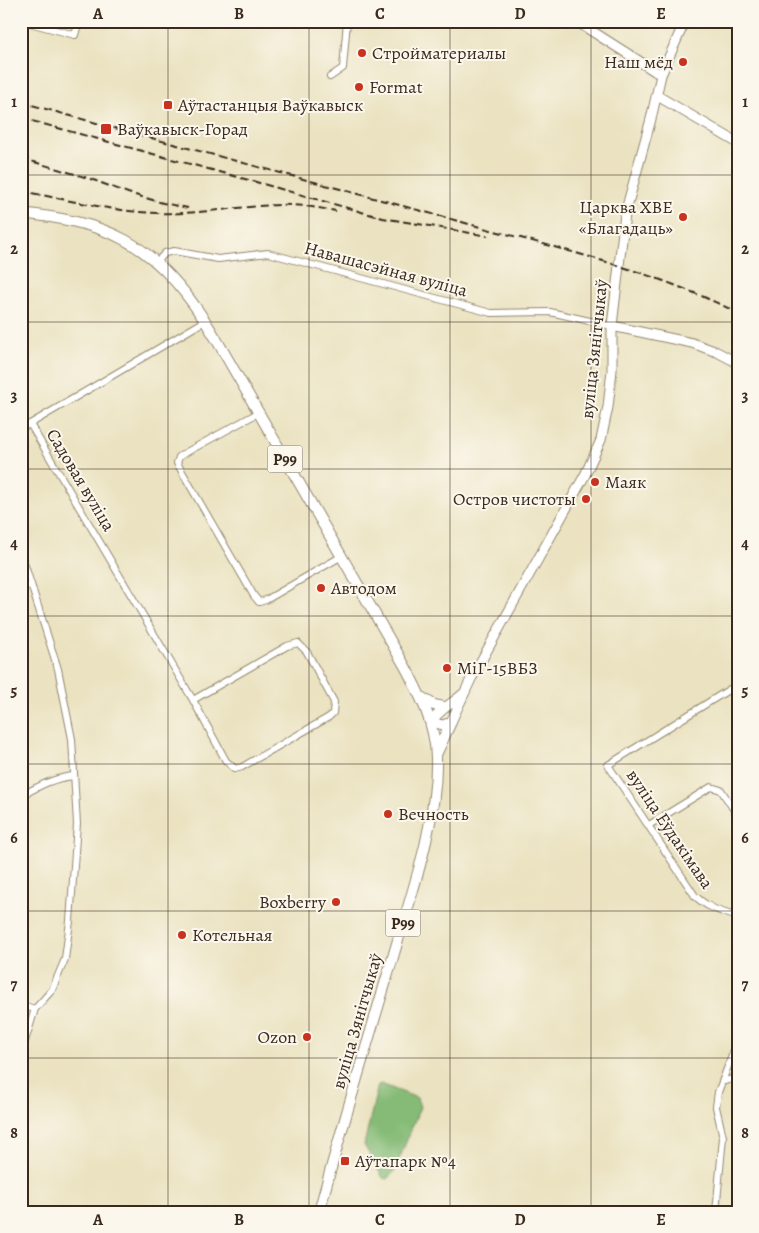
<svg xmlns="http://www.w3.org/2000/svg" width="759" height="1233" viewBox="0 0 759 1233" font-family="Alegreya,serif">
<style>
.forest{fill:#85bb77;stroke:#60724a}
.lines{fill:none;stroke-linecap:round;stroke-linejoin:round}
.street-casing{stroke:#92866f;stroke-width:8}
.secondary-casing{stroke:#92866f;stroke-width:11}
.primary-casing{stroke:#92866f;stroke-width:12}
.street{stroke:#fff;stroke-width:6}
.secondary{stroke:#fff;stroke-width:9}
.primary{stroke:#fff;stroke-width:10}
.rail{stroke:#3b2a1e;stroke-width:2;stroke-dasharray:8 4;stroke-linecap:butt}
.grid{fill:none;stroke:#3b2a1e;stroke-width:1;stroke-opacity:0.55}
.poi-dot{fill:#c8321e;stroke:#fbf7ec;stroke-width:2}
.labels{text-anchor:middle;stroke-width:4;stroke-linejoin:round;paint-order:stroke}
.shield{fill:#fbf7ec;stroke:#75685c;stroke-width:1}
.shield-label{font-size:16px;font-weight:bold;fill:#3b2a1e}
.poi-label{font-size:18px;fill:#3b2a1e;stroke:#fbf7ec;text-anchor:start}
.street-label{font-size:18px;fill:#3b2a1e;stroke:#fbf7ec}
.neatline{fill:none;stroke:#3b2a1e;stroke-width:2}
.grid-label{font-size:16px;text-anchor:middle;font-weight:bold;fill:#3b2a1e}
</style>
<rect width="100%" height="100%" fill="#fbf7ec"/>
<filter id="ink" filterUnits="userSpaceOnUse"><feTurbulence type="fractalNoise" baseFrequency=".02" numOctaves="2"/><feDisplacementMap in="SourceGraphic" scale="10" xChannelSelector="R" yChannelSelector="G"/><feConvolveMatrix kernelMatrix="1 2 1 2 8 2 1 2 1" color-interpolation-filters="sRGB"/></filter>
<filter id="wash" filterUnits="userSpaceOnUse"><feTurbulence type="fractalNoise" baseFrequency=".0096" numOctaves="4" result="noise"/><feDisplacementMap in="SourceGraphic" scale="20" xChannelSelector="R" yChannelSelector="G"/><feGaussianBlur stdDeviation="1.12" result="paint"/><feColorMatrix in="noise" values="0 0 0 0 0 0 0 0 0 0 0 0 0 0 0 0 0 1.4 0 .05"/><feComposite in="paint" operator="in"/></filter>
<g filter="url(#wash)">
<rect width="100%" height="100%" fill="#eae2c0"/>
<!-- forest -->
<path class="forest" d="M381,1084L417,1098L420,1107L394,1172L387,1179L383,1178L364,1145L378,1085Z"/>
</g>
<g filter="url(#ink)">
<g class="lines">
<defs>
<path id="street" d="M22,21L75,35L79,21
M330,77L343,68L347,21
M156,263L165,253L174,251L218,259L268,253L491,313L550,312L612,326
M258,413L185,453L179,457L177,463L254,596L259,602L266,600L342,556
M21,428L30,424
M21,553L58,669L72,739L77,824L70,921L65,959L52,990L35,1009L21,1054
M21,589L31,584
M738,684L608,765L695,896C709,909 720,911 738,917
M193,700L226,761L235,769L242,767L329,717L333,713L334,702L307,652L298,643L287,646L193,700L30,424L205,321
M21,796C39,786 53,778 73,776
M649,825L711,787L721,790L738,816
M21,1005L35,1009
M738,1040L722,1082L738,1077
M716,1212L723,1137L716,1107L718,1092L722,1082"/>
<path id="secondary" d="M576,21L661,75
M656,95L738,143
M612,326L692,343L717,352L738,363
M464,693C453,703 440,709 431,722L443,725L451,722L471,679L585,475L601,440L608,407L612,370V326L625,214L651,119L661,75L685,21"/>
<path id="primary" d="M21,213C56,217 94,223 125,240C164,261 193,300 215,337L406,668C421,697 435,724 436,757C438,821 411,895 393,957C368,1041 342,1126 319,1212
M421,697L434,705L444,707
M436,755L451,722"/>
</defs>
<!-- street casing -->
<use href="#street" class="street-casing"/>
<!-- secondary casing -->
<use href="#secondary" class="secondary-casing"/>
<!-- primary casing -->
<use href="#primary" class="primary-casing"/>
<!-- street -->
<use href="#street" class="street"/>
<!-- secondary -->
<use href="#secondary" class="secondary"/>
<!-- primary -->
<use href="#primary" class="primary"/>
<!-- rail -->
<path class="rail" d="M21,102C170,144 320,183 469,224C560,249 653,270 738,313
M21,118L256,182L383,218L488,236
M21,158L88,178L128,193L163,203L188,208
M21,191C65,199 114,212 157,213C198,215 239,206 279,205C299,204 318,208 336,211"/>
</g>
</g>
<!-- grid -->
<path class="grid" d="M168,21V1212M309,21V1212M450,21V1212M591,21V1212M21,175H738M21,322H738M21,469H738M21,616H738M21,764H738M21,911H738M21,1058H738"/>
<!-- markers -->
<g class="poi-dot">
<circle cx="362" cy="53" r="5"/>
<circle cx="683" cy="62" r="5"/>
<circle cx="359" cy="87" r="5"/>
<rect x="163" y="100" width="10" height="10" rx="2.5"/>
<rect x="100" y="123" width="12" height="12" rx="2.5"/>
<circle cx="683" cy="217" r="5"/>
<circle cx="595" cy="482" r="5"/>
<circle cx="586" cy="499" r="5"/>
<circle cx="321" cy="588" r="5"/>
<circle cx="447" cy="668" r="5"/>
<circle cx="388" cy="814" r="5"/>
<circle cx="336" cy="902" r="5"/>
<circle cx="182" cy="935" r="5"/>
<circle cx="307" cy="1037" r="5"/>
<rect x="340" y="1156" width="10" height="10" rx="2.5"/>
</g>
<g class="labels">
<!-- shield labels -->
<g class="shield">
<rect x="267.5" y="445.5" width="35" height="27" rx="4"/>
<rect x="385.5" y="909.5" width="35" height="27" rx="4"/>
</g>
<g class="shield-label">
<text x="285" y="465">Р99</text>
<text x="403" y="929">Р99</text>
</g>
<!-- poi labels -->
<g class="poi-label">
<text x="372" y="59">Стройматериалы</text>
<text x="673" y="68" text-anchor="end">Наш мёд</text>
<text x="369" y="93">Format</text>
<text x="178" y="111">Аўтастанцыя Ваўкавыск</text>
<text x="117" y="135">Ваўкавыск-Горад</text>
<text x="673" y="213" text-anchor="end">Царква ХВЕ<tspan x="673" dy="21">«Благадаць»</tspan></text>
<text x="605" y="488">Маяк</text>
<text x="576" y="505" text-anchor="end">Остров чистоты</text>
<text x="331" y="594">Автодом</text>
<text x="457" y="674">МіГ-15ВБЗ</text>
<text x="398" y="820">Вечность</text>
<text x="326" y="908" text-anchor="end">Boxberry</text>
<text x="192" y="941">Котельная</text>
<text x="297" y="1043" text-anchor="end">Ozon</text>
<text x="355" y="1167">Аўтапарк №4</text>
</g>
<!-- street labels -->
<g class="street-label">
<text transform="translate(386 269) rotate(15)" y="6">Навашасэйная вуліца</text>
<text transform="translate(594 349) rotate(-84)" y="6">вуліца Зянітчыкаў</text>
<text transform="translate(81 480) rotate(59)" y="6">Садовая вуліца</text>
<text transform="translate(670 829) rotate(56)" y="6">вуліца Еўдакімава</text>
<text transform="translate(357 1021) rotate(-74)" y="6">вуліца Зянітчыкаў</text>
</g>
</g>
<!-- margin -->
<rect width="759" height="1233" fill="none" stroke="#fbf7ec" stroke-width="55"/>
<rect x="28" y="28" width="704" height="1178" class="neatline"/>
<g class="grid-label">
<text x="98" y="19">A</text>
<text x="239" y="19">B</text>
<text x="380" y="19">C</text>
<text x="520" y="19">D</text>
<text x="661" y="19">E</text>
<text x="14" y="107">1</text>
<text x="745" y="107">1</text>
<text x="14" y="254">2</text>
<text x="745" y="254">2</text>
<text x="14" y="401">3</text>
<text x="745" y="401">3</text>
<text x="14" y="549">4</text>
<text x="745" y="549">4</text>
<text x="14" y="696">5</text>
<text x="745" y="696">5</text>
<text x="14" y="843">6</text>
<text x="745" y="843">6</text>
<text x="14" y="990">7</text>
<text x="745" y="990">7</text>
<text x="14" y="1138">8</text>
<text x="745" y="1138">8</text>
<text x="98" y="1225">A</text>
<text x="239" y="1225">B</text>
<text x="380" y="1225">C</text>
<text x="520" y="1225">D</text>
<text x="661" y="1225">E</text>
</g>
</svg>
